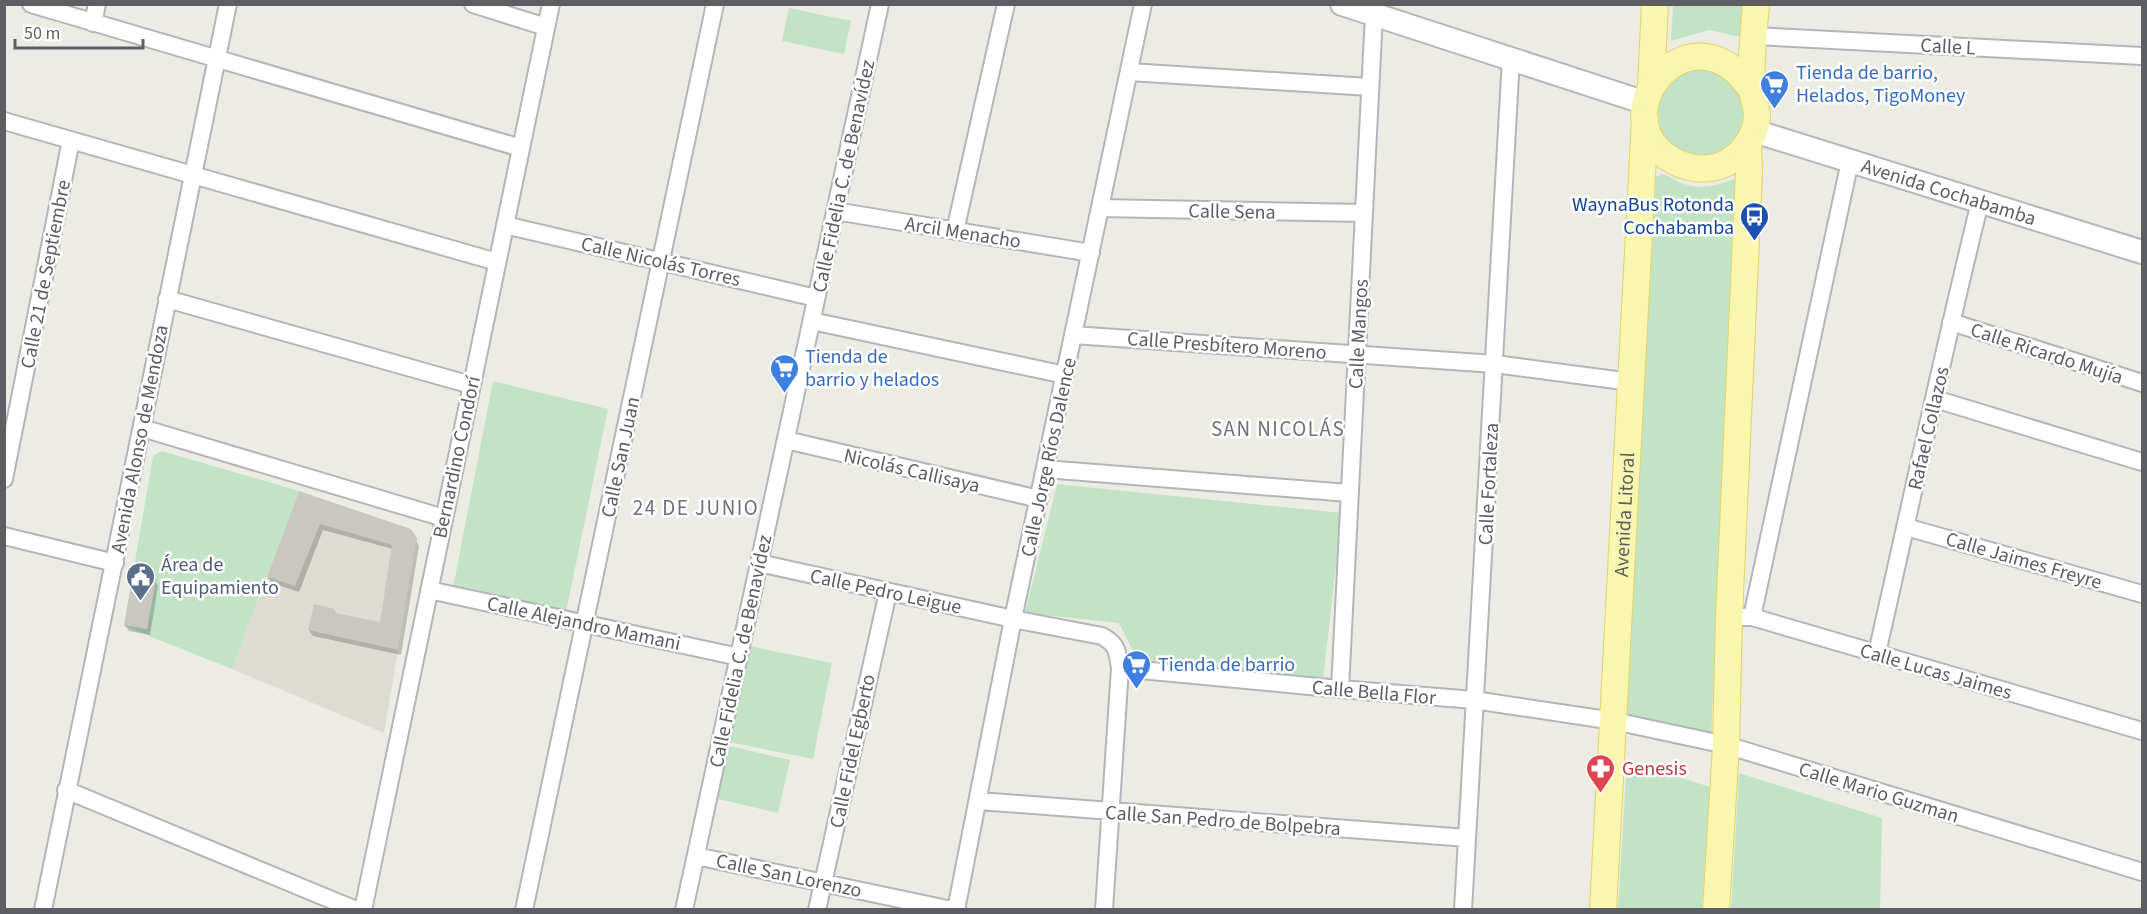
<svg xmlns="http://www.w3.org/2000/svg" width="2147" height="914" viewBox="0 0 2147 914" font-family="'Source Sans 3',sans-serif">
<style>
.education{fill:#dddcd2}
.green{fill:#c3e3c7}
.shadow{fill:#0003}
.building{fill:#c9c7c1}
.lines{fill:none;stroke-linecap:round;stroke-linejoin:round}
.street-casing{stroke:#b4b5ba;stroke-width:20}
.secondary-casing{stroke:#b6b7bd;stroke-width:26}
.primary-casing{stroke:#e5d366;stroke-width:28}
.street{stroke:#fff;stroke-width:16}
.secondary{stroke:#fff;stroke-width:22}
.primary{stroke:#f8f6af;stroke-width:26}
.labels{text-anchor:middle;stroke-width:5;stroke-linejoin:round;paint-order:stroke}
.street-label{font-size:20px;fill:#5c5e63;stroke:#fff}
.shop-label{font-size:20px;fill:#366cbe;stroke:#fff;text-anchor:start}
.transit-label{font-size:20px;fill:#164399;stroke:#fff;text-anchor:end}
.service-label{font-size:20px;fill:#4e5e75;stroke:#fff;text-anchor:start}
.health-label{font-size:20px;fill:#be3a42;stroke:#fff;text-anchor:start}
.neighbourhood-label{font-size:21px;letter-spacing:1.5px;fill:#6d7075;stroke:#fff}
</style>
<rect width="100%" height="100%" fill="#edece4"/>
<!-- education -->
<path class="education" d="M299,491L417,538L384,733L232,669Z"/>
<!-- green -->
<path class="green" d="M1673,5H1745L1744,38L1709,30L1671,41Z
M789,8L851,21L844,54L782,41Z
M1657 113a43 43 0 1 1 86 0a43 43 0 1 1-86 0Z
M1661,174C1669,175 1672,179 1679,182C1696,190 1716,187 1733,179L1737,182L1711,742L1625,714L1656,177Z
M493,381L608,409L566,612L453,588Z
M162,451L299,491L232,669L124,626L153,456Z
M1057,484L1342,513L1323,680L1139,663L1119,623L1025,613Z
M734,643L832,663L813,759L714,739Z
M713,742L790,760L778,813L701,795Z
M1627,760L1710,787L1702,909H1618Z
M1739,773L1882,818L1880,909H1731Z"/>
<!-- shadow -->
<path class="shadow" d="M300,493L415,539L419,546L401,655L313,636L309,630L334,610L337,615L381,623L393,549L323,530L299,592L272,583L268,577Z
M155,580L158,586L150,635L129,631L125,625Z"/>
<!-- building -->
<path class="building" d="M299,491L411,529L417,538L398,650L308,630L314,604L335,609V613L380,622L392,545L320,524L295,586L267,577Z
M133,575L156,579L147,629L124,625Z"/>
<g class="lines">
<defs>
<path id="street" d="M31,4L521,148
M473,4L546,27
M93,23L97,4
M1754,36L2142,56
M1129,72L1370,87
M4,121L497,262
M1100,208L1364,213
M835,211L1091,253
M505,225L816,298
M955,231L1006,4
M167,299L471,385
M812,321L1065,375
M1951,322L2142,383
M1073,335L1495,364L1631,382
M1935,399L2142,462
M142,428L444,518
M786,440L1039,499
M1045,469L1349,493
M4,479L71,140
M1906,527L2142,594
M4,536L115,563
M759,563L1013,619L1102,636C1118,645 1117,651 1120,668L1340,689L1474,700L1614,721L1726,745L2142,872
M429,590L739,657
M1743,617H1752L2142,731
M1752,617L1850,161
M1877,653C1911,503 1943,352 1980,202
M1340,689L1374,14
M66,790L356,910
M979,801L1467,838
M696,856L952,910
M43,910L228,4
M363,910L551,4
M524,910L715,4
M684,910L880,4
M817,910L888,592
M956,910L1013,619L1143,4
M1104,910L1120,668
M1463,910L1511,58"/>
<g id="secondary">
<path d="M1342,4L1646,103"/>
<path id="s1" d="M1754,131L2142,252"/>
</g>
<g id="primary">
<path d="M1651,86L1655,4"/>
<path d="M1751,89C1694,5 1605,105 1663,154C1677,165 1693,170 1710,168C1736,165 1757,139 1757,114C1756,104 1752,96 1752,87C1750,60 1754,31 1756,4"/>
<path id="s2" d="M1603,910L1645,120"/>
<path d="M1716,910L1726,745L1729,617L1749,172L1748,144"/>
</g>
</defs>
<!-- street casing -->
<use href="#street" class="street-casing"/>
<!-- secondary casing -->
<use href="#secondary" class="secondary-casing"/>
<!-- primary casing -->
<use href="#primary" class="primary-casing"/>
<!-- street -->
<use href="#street" class="street"/>
<!-- secondary -->
<use href="#secondary" class="secondary"/>
<!-- primary -->
<use href="#primary" class="primary"/>
</g>
<!-- icons -->
<defs>
<symbol id="supermarket-pin" viewBox="-11 -11 22 30"><path d="M0 17L-7.5 6A9.5 9.5 0 1 1 7.5 6Z" fill="#3f7fe0" stroke="#fff"/><path d="M-6-5.5h2.5l.6 2H6L4.5 2H-2.5L-4.4-4H-6ZM-1.5 3.2a1.3 1.3 0 1 0 .1 0ZM3 3.2a1.3 1.3 0 1 0 .1 0Z" fill="#fff"/></symbol>
<symbol id="bus-pin" viewBox="-11 -11 22 30"><path d="M0 17L-7.5 6A9.5 9.5 0 1 1 7.5 6Z" fill="#1a4fb4" stroke="#fff"/><path d="M-5-6H5V4H4V6H2V4H-2V6H-4V4H-5ZM-3.5-4V0h7V-4ZM-3.5 1.2v1.5H-2V1.2ZM2 1.2v1.5H3.5V1.2Z" fill="#fff"/></symbol>
<symbol id="civic-pin" viewBox="-11 -11 22 30"><path d="M0 17L-7.5 6A9.5 9.5 0 1 1 7.5 6Z" fill="#5c6f8a" stroke="#fff"/><path d="M-.6-6.5H3V-4.5H.6V-3L4-1V1h2V6H-6V1h2V-1L-.6-3ZM-1.2 2.5V6h2.4V2.5Z" fill="#fff"/></symbol>
<symbol id="pharmacy-pin" viewBox="-11 -11 22 30"><path d="M0 17L-7.5 6A9.5 9.5 0 1 1 7.5 6Z" fill="#e0444e" stroke="#fff"/><path d="M-2-6h4v4h4v4h-4v4h-4v-4h-4v-4h4Z" fill="#fff"/></symbol>
</defs>
<g fill-rule="evenodd">
<use href="#supermarket-pin" x="1758" y="68" width="33" height="45"/>
<use href="#bus-pin" x="1738" y="200" width="33" height="45"/>
<use href="#supermarket-pin" x="768" y="352" width="33" height="45"/>
<use href="#civic-pin" x="124" y="560" width="33" height="45"/>
<use href="#supermarket-pin" x="1120" y="648" width="33" height="45"/>
<use href="#pharmacy-pin" x="1584" y="752" width="33" height="45"/>
</g>
<g class="labels">
<!-- street labels -->
<g class="street-label">
<text transform="translate(1948 46) rotate(3)" y="7">Calle L</text>
<text transform="translate(843 176) rotate(-78)" y="7">Calle Fidelia C. de Benavídez</text>
<text dy="7" stroke="none"><textPath href="#s1" startOffset="204">Avenida Cochabamba</textPath></text>
<text transform="translate(1232 211) rotate(1)" y="7">Calle Sena</text>
<text transform="translate(963 232) rotate(9)" y="7">Arcil Menacho</text>
<text transform="translate(661 261) rotate(13)" y="7">Calle Nicolás Torres</text>
<text transform="translate(45 274) rotate(-79)" y="7">Calle 21 de Septiembre</text>
<text transform="translate(1358 334) rotate(-87)" y="7">Calle Mangos</text>
<text transform="translate(1227 345) rotate(4)" y="7">Calle Presbítero Moreno</text>
<text transform="translate(2047 353) rotate(18)" y="7">Calle Ricardo Mujía</text>
<text transform="translate(1928 428) rotate(-77)" y="7">Rafael Collazos</text>
<text transform="translate(139 439) rotate(-79)" y="7">Avenida Alonso de Mendoza</text>
<text transform="translate(456 457) rotate(-78)" y="7">Bernardino Condorí</text>
<text transform="translate(620 457) rotate(-78)" y="7">Calle San Juan</text>
<text transform="translate(1048 457) rotate(-78)" y="7">Calle Jorge Ríos Dalence</text>
<text transform="translate(912 470) rotate(13)" y="7">Nicolás Callisaya</text>
<text transform="translate(1488 484) rotate(-87)" y="7">Calle Fortaleza</text>
<text dy="7" stroke="none"><textPath href="#s2" startOffset="396">Avenida Litoral</textPath></text>
<text transform="translate(2024 560) rotate(16)" y="7">Calle Jaimes Freyre</text>
<text transform="translate(886 591) rotate(12)" y="7">Calle Pedro Leigue</text>
<text transform="translate(584 623) rotate(12)" y="7">Calle Alejandro Mamani</text>
<text transform="translate(740 651) rotate(-78)" y="7">Calle Fidelia C. de Benavídez</text>
<text transform="translate(1936 671) rotate(16)" y="7">Calle Lucas Jaimes</text>
<text transform="translate(1374 692) rotate(5)" y="7">Calle Bella Flor</text>
<text transform="translate(852 751) rotate(-78)" y="7">Calle Fidel Egberto</text>
<text transform="translate(1879 792) rotate(17)" y="7">Calle Mario Guzman</text>
<text transform="translate(1223 820) rotate(4)" y="7">Calle San Pedro de Bolpebra</text>
<text transform="translate(789 875) rotate(12)" y="7">Calle San Lorenzo</text>
</g>
<!-- shop labels -->
<g class="shop-label">
<text x="1796" y="79">Tienda de barrio,<tspan x="1796" dy="23">Helados, TigoMoney</tspan></text>
<text x="805" y="363">Tienda de<tspan x="805" dy="23">barrio y helados</tspan></text>
<text x="1158" y="671">Tienda de barrio</text>
</g>
<!-- transit labels -->
<g class="transit-label">
<text x="1734" y="211">WaynaBus Rotonda<tspan x="1734" dy="23">Cochabamba</tspan></text>
</g>
<!-- service labels -->
<g class="service-label">
<text x="161" y="571">Área de<tspan x="161" dy="23">Equipamiento</tspan></text>
</g>
<!-- health labels -->
<g class="health-label">
<text x="1622" y="775">Genesis</text>
</g>
<!-- neighbourhood labels -->
<g class="neighbourhood-label">
<text x="1278" y="436">SAN NICOLÁS</text>
<text x="696" y="515">24 DE JUNIO</text>
</g>
</g>
<!-- border -->
<rect width="2147" height="914" fill="none" stroke="#5c5e63" stroke-width="12"/>
<!-- scale -->
<path d="M15 39v9h128v-9" fill="none" stroke="#5c5e63" stroke-width="3"/>
<text x="24" y="39" font-size="18" fill="#5c5e63" stroke="#ffffff" stroke-width="4.5" paint-order="stroke">50 m</text>
</svg>
